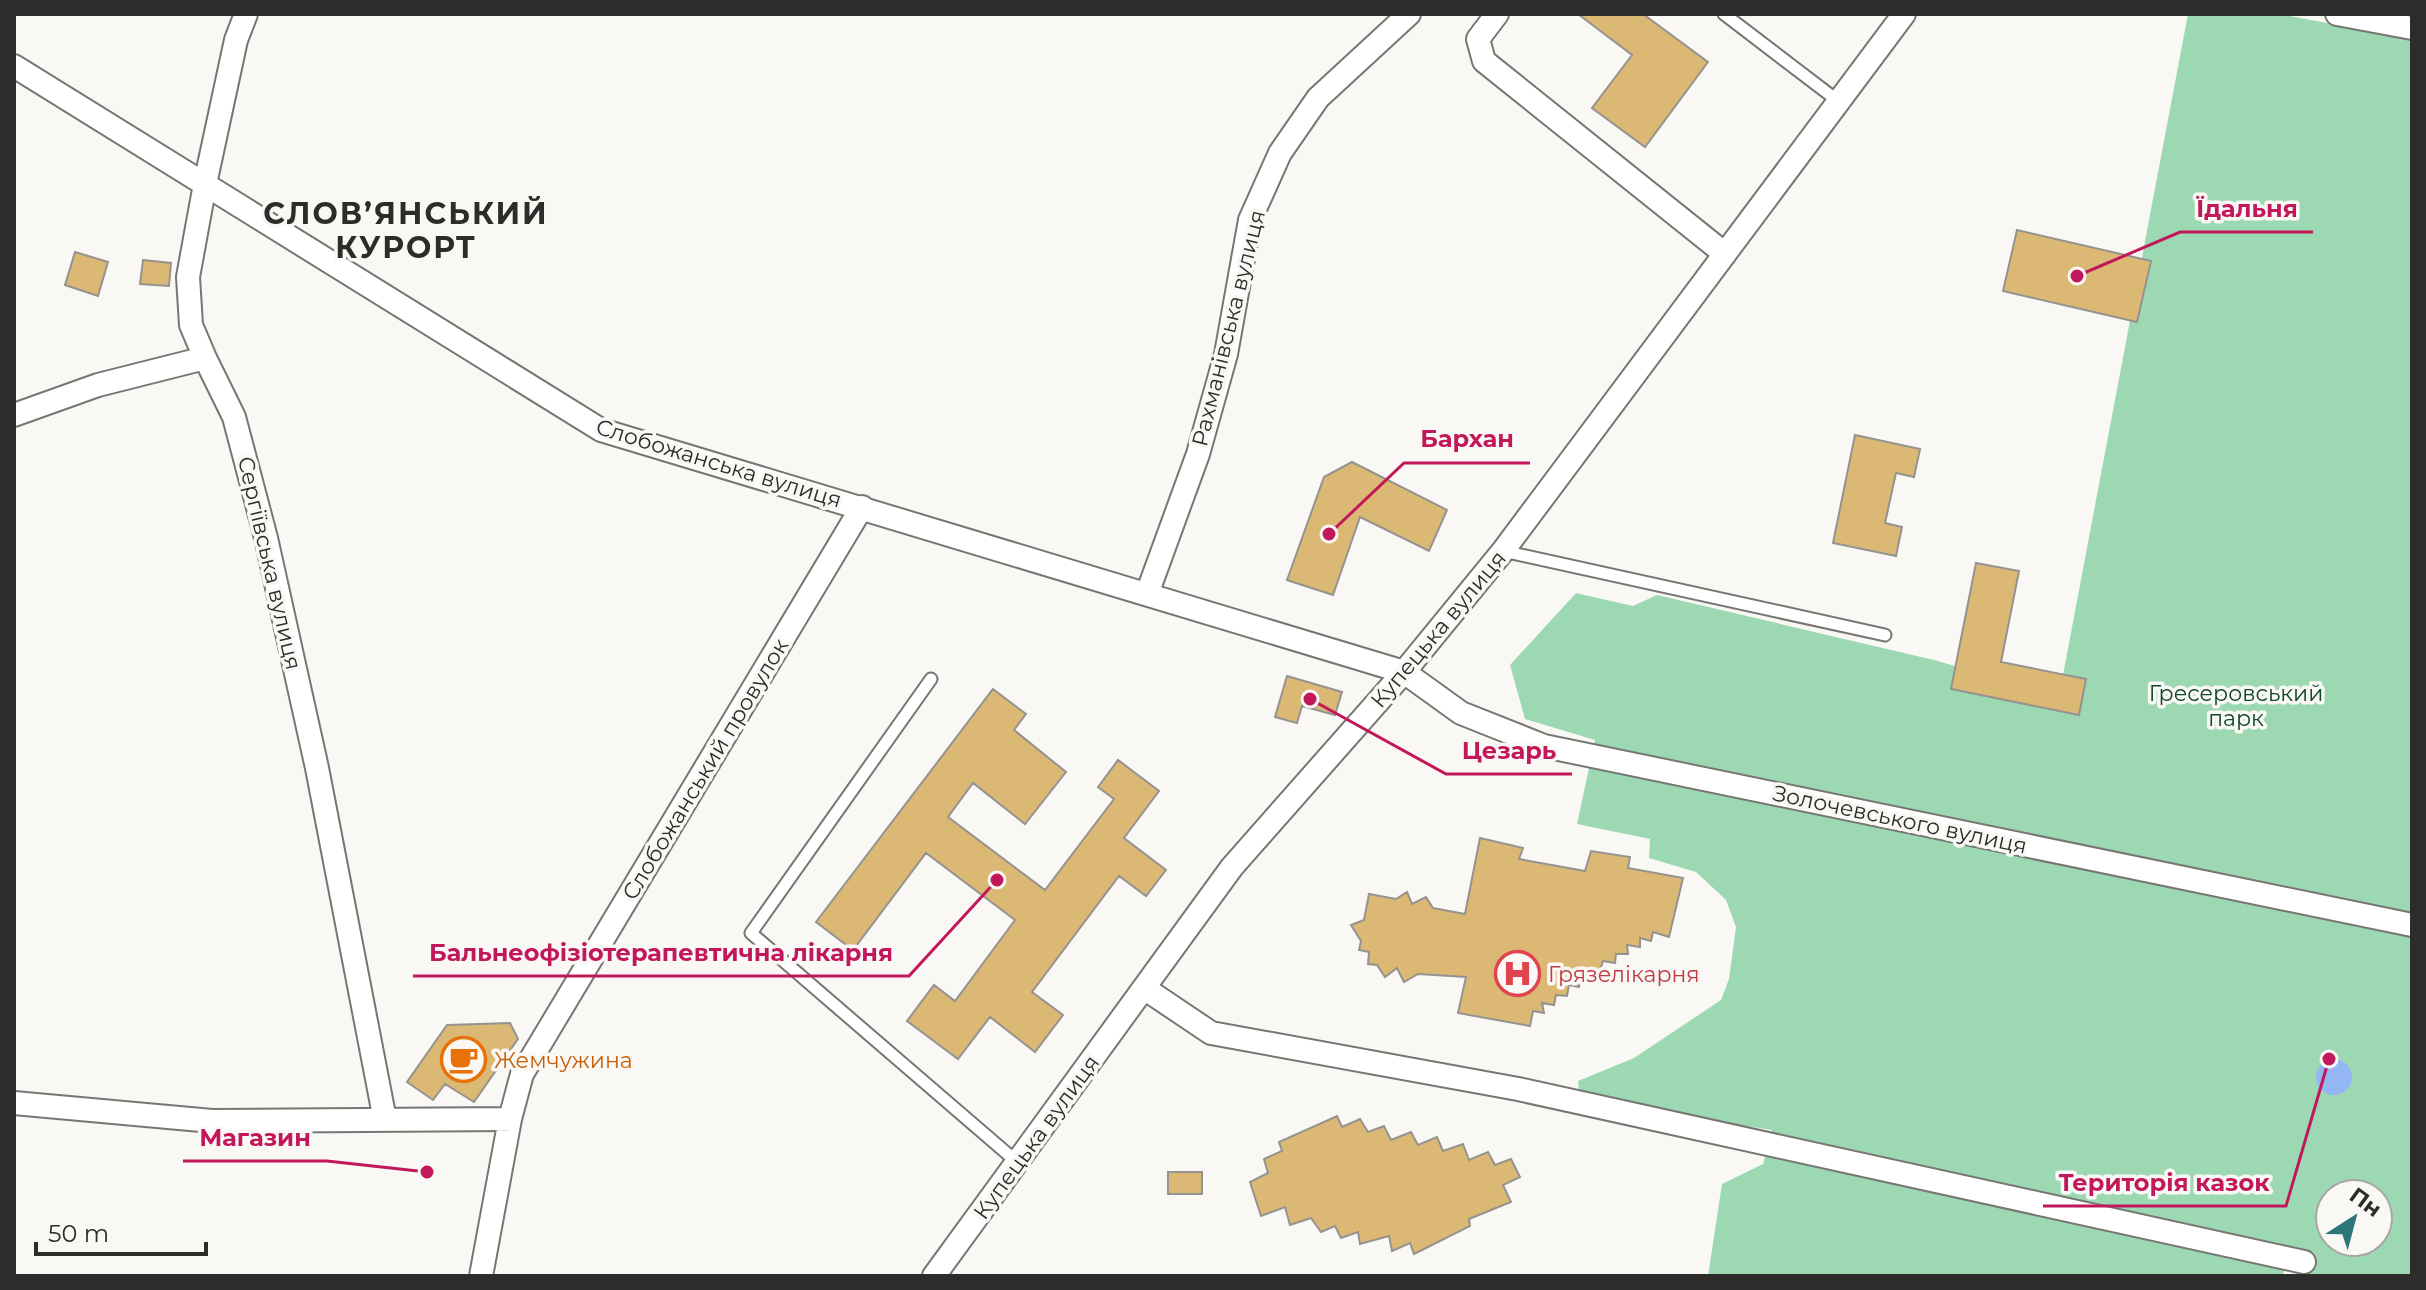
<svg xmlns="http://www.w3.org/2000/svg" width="2426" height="1290" viewBox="0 0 2426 1290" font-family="Montserrat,sans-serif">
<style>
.green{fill:#9cd9b3;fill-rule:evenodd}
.water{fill:#94b6f2}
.building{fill:#dcb875;stroke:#94938f;stroke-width:2}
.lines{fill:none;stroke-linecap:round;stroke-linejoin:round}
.lane-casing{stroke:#777673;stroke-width:15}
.street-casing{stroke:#777673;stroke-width:26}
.lane{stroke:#fff;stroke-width:11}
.street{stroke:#fff;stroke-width:22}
.labels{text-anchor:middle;stroke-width:7;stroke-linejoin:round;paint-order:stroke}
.street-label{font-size:22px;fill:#2d2c2b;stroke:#faf8f4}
.park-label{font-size:22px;fill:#0f472b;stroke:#faf8f4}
.health-label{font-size:22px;fill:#be3a42;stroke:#faf8f4;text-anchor:start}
.food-label{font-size:22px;fill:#c56008;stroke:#faf8f4;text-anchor:start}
.district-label{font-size:30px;font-weight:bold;letter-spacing:2px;fill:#2d2c2b;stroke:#faf8f4}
.leader{fill:none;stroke:#c2185b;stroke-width:3}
.callout-dot{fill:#c2185b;stroke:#faf8f4;stroke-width:3}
.callout-label{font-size:24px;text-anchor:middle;font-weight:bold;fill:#c2185b;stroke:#faf8f4;stroke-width:7;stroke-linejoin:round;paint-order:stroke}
</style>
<rect width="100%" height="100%" fill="#faf8f4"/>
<!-- green -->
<path class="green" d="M2188,14H2279L2412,39V1276H2308L2311,1263L2286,1258L2283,1276H1708L1722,1184L1763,1164L1772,1130L1739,1125L1579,1090L1578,1081L1634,1058L1721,1000L1729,979L1736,927L1726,900L1696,872L1649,858L1650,839L1577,824L1595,740L1525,719L1510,665L1576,593L1633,606L1657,595L1934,660L2059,696ZM2330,1194H2378V1242H2330Z"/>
<!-- water -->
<path class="water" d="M2316 1077a18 18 0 1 1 36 0a18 18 0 1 1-36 0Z"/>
<!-- building -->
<path class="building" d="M1578,14H1643L1708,62L1645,147L1592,108L1632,55Z
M2017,230L2151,261L2137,322L2003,291Z
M75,252L108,262L98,296L65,285Z
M143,260L171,263L169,286L140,284Z
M1855,435L1920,449L1914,477L1896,473L1885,523L1902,527L1896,556L1833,543Z
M1352,462L1447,510L1429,551L1360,517L1333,595L1287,580L1324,477Z
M1976,563L2019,571L2001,662L2086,679L2079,715L1951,689Z
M1287,676L1342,692L1335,715L1302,706L1297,723L1275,717Z
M993,689L1026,714L1014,730L1066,772L1025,824L973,783L948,817L1045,890L1114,799L1098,787L1118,760L1159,791L1124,838L1166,870L1146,896L1119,876L1032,992L1063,1015L1035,1052L990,1017L958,1059L907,1021L934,985L955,1001L1015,920L926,853L853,950L816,922Z
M1480,838L1523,848L1519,859L1585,871L1591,851L1630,857L1628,868L1683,878L1669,937L1653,932L1651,941L1640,938V947L1627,945L1628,954H1616L1615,963L1603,961L1600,971L1590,968L1591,980L1581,976L1579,987L1569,985L1567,996L1556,995L1554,1005L1542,1003L1544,1013L1533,1011L1530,1026L1458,1013L1466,977L1418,974L1404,982L1397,968L1385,977L1377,965L1368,964L1369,952L1359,950L1361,941L1351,925L1364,920L1369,894L1396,899L1407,892L1412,904L1426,897L1433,908L1465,914Z
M510,1023L518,1039L474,1102L445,1084L433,1100L407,1082L447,1025Z
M1337,1116L1342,1127L1360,1119L1368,1132L1384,1126L1391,1140L1411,1132L1418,1145L1437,1137L1443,1151L1463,1144L1469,1160L1488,1152L1495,1165L1511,1159L1520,1177L1503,1185L1511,1202L1469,1219L1470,1226L1414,1254L1410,1243L1392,1251L1389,1236L1360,1244L1358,1232L1341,1238L1335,1226L1321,1232L1311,1218L1290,1225L1285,1207L1261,1216L1250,1182L1268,1173L1264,1159L1282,1151L1279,1142Z
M1168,1172H1202V1194H1168Z"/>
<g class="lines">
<defs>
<path id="lane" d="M1724,14L1838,101
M1503,551L1885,635
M931,679L751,933L1017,1162"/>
<path id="street" d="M246,14L236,40L205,184L188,277L191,325L205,358L234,417L266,538L317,768L385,1120
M1497,14L1478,39L1484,61L1725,254
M2337,14L2412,28
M14,66L601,430L1404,672L1461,713L1544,746L2412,925
M14,415L98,385L205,358
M1147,594L1198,454L1226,354L1250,220L1280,153L1318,98L1409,14
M1144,988L1211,1033L1518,1089L2304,1262
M14,1103L212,1121L510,1119
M481,1276L510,1119L522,1074L862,507
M934,1276L1232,867L1404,672L1503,551L1904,14"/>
</defs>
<!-- lane casing -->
<use href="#lane" class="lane-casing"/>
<!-- street casing -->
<use href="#street" class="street-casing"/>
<!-- lane -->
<use href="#lane" class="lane"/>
<!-- street -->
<use href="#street" class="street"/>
</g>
<!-- icons -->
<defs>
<symbol id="hospital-ring" viewBox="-11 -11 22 22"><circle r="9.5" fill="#faf8f4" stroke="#e0444e" stroke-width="1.5"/><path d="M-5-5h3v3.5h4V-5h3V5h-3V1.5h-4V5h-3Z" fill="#e0444e"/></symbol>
<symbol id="cafe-ring" viewBox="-11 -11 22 22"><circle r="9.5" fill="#faf8f4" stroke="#e8710a" stroke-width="1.5"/><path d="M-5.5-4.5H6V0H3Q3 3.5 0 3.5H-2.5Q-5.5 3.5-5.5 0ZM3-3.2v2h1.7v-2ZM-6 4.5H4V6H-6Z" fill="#e8710a"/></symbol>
</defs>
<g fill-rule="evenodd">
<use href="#hospital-ring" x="1492" y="948" width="51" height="51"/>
<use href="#cafe-ring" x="438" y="1034" width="51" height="51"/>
</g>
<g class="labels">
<!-- street labels -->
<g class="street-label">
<text transform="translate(1228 328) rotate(-76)" y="8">Рахманівська вулиця</text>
<text transform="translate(719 463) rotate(17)" y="8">Слобожанська вулиця</text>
<text transform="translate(270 563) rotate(77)" y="8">Сергіївська вулиця</text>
<text transform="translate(1438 629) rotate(-50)" y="8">Купецька вулиця</text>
<text transform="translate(705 769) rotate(-59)" y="8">Слобожанський провулок</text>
<text transform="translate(1900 819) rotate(12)" y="8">Золочевського вулиця</text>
<text transform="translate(1036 1137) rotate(-54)" y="8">Купецька вулиця</text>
</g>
<!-- park labels -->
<g class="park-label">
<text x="2236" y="701">Гресеровський<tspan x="2236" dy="25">парк</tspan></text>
</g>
<!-- health labels -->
<g class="health-label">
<text x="1548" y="982">Грязелікарня</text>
</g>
<!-- food labels -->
<g class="food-label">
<text x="494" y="1068">Жемчужина</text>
</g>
<!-- district labels -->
<g class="district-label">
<text x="406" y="224">СЛОВ’ЯНСЬКИЙ<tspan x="406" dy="34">КУРОРТ</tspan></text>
</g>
</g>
<!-- callouts -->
<path class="leader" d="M2077 276L2180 232H2313M1329 534L1404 463H1530M1310 699L1446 774H1572M997 880L909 976H413M427 1172L327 1161H183M2329 1059L2286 1206H2043"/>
<g class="callout-dot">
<circle cx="2077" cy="276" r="8"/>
<circle cx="1329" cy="534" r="8"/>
<circle cx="1310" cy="699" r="8"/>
<circle cx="997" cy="880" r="8"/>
<circle cx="427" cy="1172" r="8"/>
<circle cx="2329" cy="1059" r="8"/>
</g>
<g class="callout-label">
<text x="2247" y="217">Їдальня</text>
<text x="1467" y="447">Бархан</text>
<text x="1509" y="759">Цезарь</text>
<text x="661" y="961">Бальнеофізіотерапевтична лікарня</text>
<text x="255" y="1146">Магазин</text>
<text x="2164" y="1191">Територія казок</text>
</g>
<!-- border -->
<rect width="2426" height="1290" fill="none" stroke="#2d2c2b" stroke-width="32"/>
<!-- north arrow -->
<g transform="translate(2354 1218) rotate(36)"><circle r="38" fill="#faf8f4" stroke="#a8a6a4" stroke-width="2"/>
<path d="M0-6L14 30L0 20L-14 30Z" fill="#2e7779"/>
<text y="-12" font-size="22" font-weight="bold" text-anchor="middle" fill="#2d2c2b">Пн</text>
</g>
<!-- scale -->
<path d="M36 1242v12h170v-12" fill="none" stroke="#2d2c2b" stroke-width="4"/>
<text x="48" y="1242" font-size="24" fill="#2d2c2b" stroke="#faf8f4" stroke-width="6" paint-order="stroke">50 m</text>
</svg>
